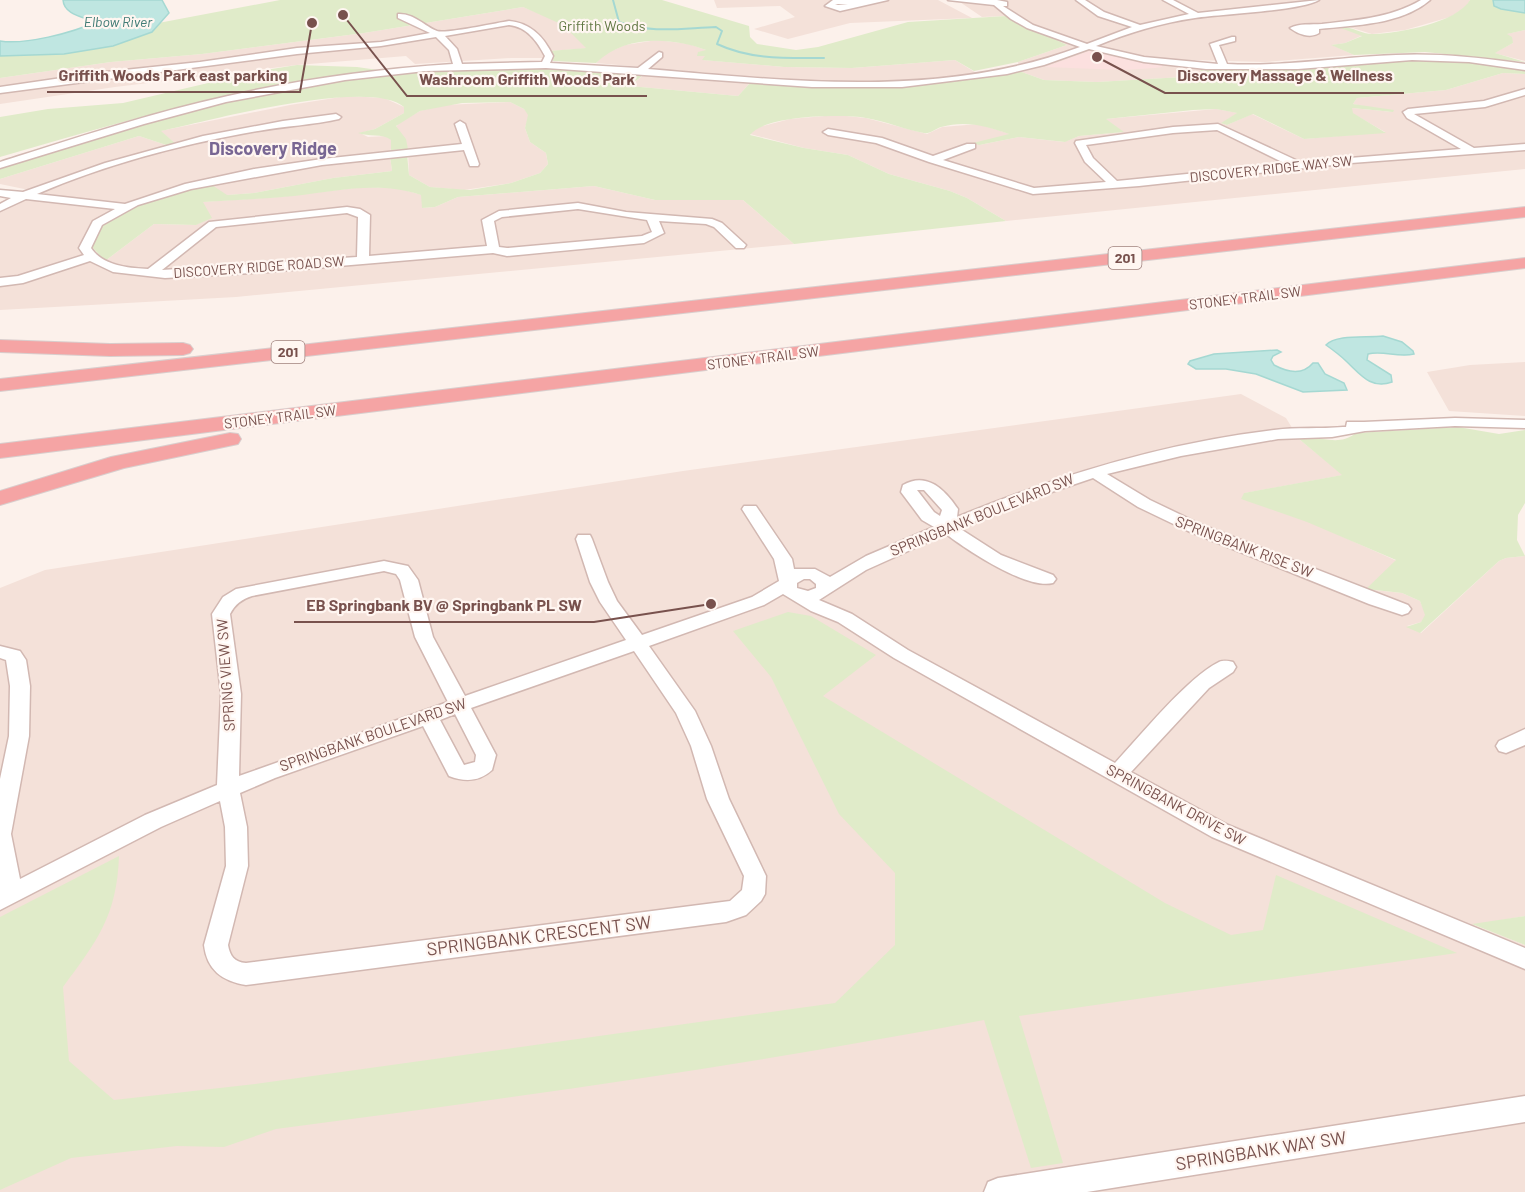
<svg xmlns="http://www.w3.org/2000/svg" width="1525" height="1192" viewBox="0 0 1525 1192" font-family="Barlow,sans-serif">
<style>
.residential{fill:#f4e1d9}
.commercial{fill:#fce0df}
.green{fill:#e0ebc9}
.water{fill:#bfe6e1;stroke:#a5d8d2;stroke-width:1.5}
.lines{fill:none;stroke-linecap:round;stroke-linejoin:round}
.stream{stroke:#a5d8d2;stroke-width:2}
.minor-casing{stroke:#d2b8b2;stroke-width:3}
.highway-casing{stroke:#d9cecd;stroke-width:2}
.minor{fill:#fff;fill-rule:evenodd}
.highway{fill:#f5a4a4;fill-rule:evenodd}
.labels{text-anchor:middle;stroke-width:4.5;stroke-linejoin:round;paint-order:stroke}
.far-water-label{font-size:14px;font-style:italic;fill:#417c76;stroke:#fff6f1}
.far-park-label{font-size:14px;fill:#607742;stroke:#fff6f1}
.far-street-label{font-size:14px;fill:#78514d;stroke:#fff6f1}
.shield{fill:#fff6f1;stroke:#a0827e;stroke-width:1.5}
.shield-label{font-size:14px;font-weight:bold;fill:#78514d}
.street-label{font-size:15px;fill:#78514d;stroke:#fff6f1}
.far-district-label{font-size:18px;font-weight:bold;fill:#786693;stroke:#fff6f1}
.near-street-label{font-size:18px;fill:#78514d;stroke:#fff6f1}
.leader{fill:none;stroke:#78514d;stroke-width:2}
.callout-dot{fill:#78514d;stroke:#fff6f1;stroke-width:2}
.callout-label{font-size:16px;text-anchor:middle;font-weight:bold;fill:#78514d;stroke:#fff6f1;stroke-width:4.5;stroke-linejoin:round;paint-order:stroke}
</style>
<rect width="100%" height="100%" fill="#fcf1eb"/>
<!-- residential -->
<path class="residential" d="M714,0H938L972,18L850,23L788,39L754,29L795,17L780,6L717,8Z
M957,0H1470L1465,8L1450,17L1405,30L1372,34L1346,26H1340L1363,35L1345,43L1332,45L1354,55L1265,62L1195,60L1201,67L1200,76L1097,82L1044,80L1019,71L1018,62L1067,45L1006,16L982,17Z
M523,7L568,25L591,48L550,51L552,58H511L415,64L406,56L297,65L115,87L0,104V78L111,62L202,54L364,33Z
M1525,30V61L1494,53L1513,43L1506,34Z
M657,40L689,44L709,51L703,60L784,67L852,68L955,60L983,77L882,86L805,87L750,83L738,96L630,86L652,68L596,63L605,54L625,45Z
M1503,73L1525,74V169L1006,221L967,198L950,191L889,174L848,155L804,148L750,134L755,128L790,119L836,115L866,118L927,134L942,127L979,124L1010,134L979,145L1019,137L1064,142L1079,136L1123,132L1105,119L1216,109L1238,113L1222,123L1227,125L1252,114L1304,139L1385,132L1352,113V108L1393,112L1353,104L1357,98L1446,90Z
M347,96L384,98L404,107V113L375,129L360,133L368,137L386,136L392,140L390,156L392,171L333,178L254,193L227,195L113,218L97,231L91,243L95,252L105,261L154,224L195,225L211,218L202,202L279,197L362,187L397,188L422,195V208L435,207L458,197L594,186L655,200H743L794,244L236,297L0,310V202L29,190L0,184V179L139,136L169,146L175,143L160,131L290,105Z
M510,102L524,109L529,115L525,128L530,142L546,153L548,164L540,173L511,183L464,190L430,187L409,175L408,149L396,127L400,122L420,111L444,105Z
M1525,362V416L1449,411L1427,372L1470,365Z
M1241,394L1286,418L1299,439L1343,475L1245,493L1397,561L1374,590L1402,593L1420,601L1426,615L1421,622L1407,626L1421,633L1499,561L1506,558L1525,556V916L1474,925L1525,945V1192H0V588L45,570L683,471Z"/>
<!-- commercial -->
<path class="commercial" d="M1089,51L1133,59L1163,64L1162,67L1155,68L1123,70L1045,67Z"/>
<!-- green -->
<path class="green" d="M280,0H662L749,26L750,37L757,44L796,50L818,47L908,22L1006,16L1067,45L1018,62L974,71L955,60L852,68L784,67L702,60L705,56H697L698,52L706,50C670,37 625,35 596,63L553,61L549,51L586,48L563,25L523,7L364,33L202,54L111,62L0,78V53Z
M1470,0H1525V30L1507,34L1512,37L1513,43L1495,53L1525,62L1425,52L1354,55L1331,45L1345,43L1362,36L1338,27C1351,25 1362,35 1374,34C1400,33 1456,23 1470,0Z
M1394,59L1468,61L1525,68V74L1503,73L1446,90L1357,98L1353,104L1394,110L1393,112L1352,108L1353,113L1386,133L1304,139L1253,114L1227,125L1221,123L1237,113L1216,109L1193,110L1106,119L1124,132L1079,136L1065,142L1019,137L979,145L973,143L1009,134C987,126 965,120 941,127C935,129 930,134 924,133C905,130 886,121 866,118C843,114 764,115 750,135L804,148L848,155L889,174L950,191L967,198L1006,221L794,244L743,200H655L594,186L458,197L435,207L422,208L421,195C376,181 340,191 294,196C264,199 233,200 203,202L212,218L196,225L154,224L105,261L92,247C88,210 184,192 212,185L227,195L254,193L333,178L392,171L390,156L407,154L409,175L430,187L470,190L511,183L540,173L548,164L546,153L530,142L525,128L528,115L524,109L510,102L462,103L420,111L396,126L406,139L408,149L391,150V140C382,133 369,137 358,133L375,129L404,113V107C370,77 207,121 161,131L176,144L169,146L139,136L0,179V168C76,144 153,117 232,100C332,79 436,64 539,67C574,68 609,72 644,74L630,86L738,96L750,83L830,87L911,85L1019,71L1044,80L1097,82L1200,76L1201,67L1238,69Z
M297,65L357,67L378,70C248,84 125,121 0,157V117L48,109L123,103L259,71Z
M1458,427L1499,434L1525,430V503L1518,515L1517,540L1525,556L1506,558L1499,561L1420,633L1406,627L1421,622L1425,615L1420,601L1402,593L1366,589L1396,560L1307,522L1241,499L1244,493L1342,475L1299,439C1322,434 1336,448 1356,433Z
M788,612L811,616L876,655L823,696L1165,903L1231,935L1263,930L1276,875L1457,953L1019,1016L1063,1163L1031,1168L984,1020C749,1065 513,1098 276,1129L224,1147L177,1146L71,1158L0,1190V917L119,856C117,916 97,941 63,987L69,1061L114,1100L255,1084L835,1003L895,945V873L839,814L771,677L733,631Z
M1525,916V945L1472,924Z"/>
<!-- water -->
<path class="water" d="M63,0H162L169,13L152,32L113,46L64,54L0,56V41C24,45 73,33 95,22C84,17 64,15 63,0Z
M1493,0H1525V13L1501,9L1494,6Z
M1383,336L1402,342L1413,351L1414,354C1398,358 1383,350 1368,354L1367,360L1391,375L1392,382C1371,390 1360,374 1346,361C1340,355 1333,350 1326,345C1336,334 1367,338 1383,336Z
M1277,350L1281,352L1273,356L1271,360L1274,365C1289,373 1303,375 1313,363H1318L1325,374L1344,383L1347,390L1303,392L1256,374L1226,369H1196L1188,364L1190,361L1214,354Z"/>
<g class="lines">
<!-- stream -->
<path class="stream" d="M613,0L619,22C651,34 683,28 716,27L722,31L717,44C751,60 787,58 824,58"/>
<defs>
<path id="minor" d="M833,0H888L840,11L825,6ZM838,4L848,5H835Z
M948,0H997L1007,2V6H1003L1033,25L1087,44L1132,27L1098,16L1076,0H1085L1104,12L1140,25L1189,14L1163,0H1173L1198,13L1319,0C1301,11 1221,14 1195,18C1160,23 1128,33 1096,46L1144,57L1218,64L1210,44L1232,37H1235V41L1219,45L1227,64C1284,67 1340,57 1396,55C1435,53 1473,57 1511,62L1525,64V70L1469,62L1412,60L1298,69H1206L1144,62L1089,49L1044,65L1007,74L902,87H812L546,68L425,71L345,80L226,102L144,124L0,168V162C75,138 151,113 228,96C302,79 377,69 453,64L449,50L436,37L381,46L297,54L0,93V87L96,73L200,62L297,48L381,42L430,33L398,18V14C414,13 424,26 437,31C446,34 496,23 509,21C531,23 544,37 553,56L550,63L638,68L659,52L662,53V57L648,69C791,81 941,99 1080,47L1027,28L1011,19L994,5ZM509,25C527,27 537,41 545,56L542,62L462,64L457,49L445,36Z
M1421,0H1430C1401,25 1355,25 1319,29V33C1310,39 1298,34 1290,28C1299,23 1311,25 1322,24C1356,20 1391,18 1421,0Z
M1525,89V95L1485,107L1414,114L1474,148L1525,144V150L1351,163L1139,186L1033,194L929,162L876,143L828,135L823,132L828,129L882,138L933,156L967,144H975V148L943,160L1034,188L1106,182L1085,162L1075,143L1076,141L1173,127L1218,124L1300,162L1461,149L1407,118L1403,112L1408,109L1484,101ZM1217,130L1286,164L1117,181L1093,158L1086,145L1173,133Z
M336,114L341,117L339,119C313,125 285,126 258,131C183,144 107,164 37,194L125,204L185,184L254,169L322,159L462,144L455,124L460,121L465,124L479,164L478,166H470L464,150L322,165L191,189L138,205L102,225L91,248C103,266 129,268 148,269L209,222L347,207L360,209L370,215L369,256L487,246L482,220L499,211L578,203L626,212L712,219L722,223L746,245L744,248H736L714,227L706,224L659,221L664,233L644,243L507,256L493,253L268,272L165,278L113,272L90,261L23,283L0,286V278L18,276L84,255L79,248L93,221L115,209L26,199L0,211V204L11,198L0,196V190L23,192L105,163L203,136L283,121ZM578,209L647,220L652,232L642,236L507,248L499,247L494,221L502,217ZM347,213L358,217L357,257L162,270L216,227Z
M1455,418L1525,420V428L1455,426L1365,431L1332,437L1278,439L1181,456L1107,474L1150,500L1200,524L1408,605L1411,609L1408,613L1402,615L1369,604L1188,531L1138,507L1093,478L1037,497L959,528L1001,555L1053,575L1056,579L1053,583C1027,590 967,550 946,534L866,570L819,600L852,614L908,650L1115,763C1140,736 1188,677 1219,662C1224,660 1228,661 1233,662L1236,667L1233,672L1209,688L1131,772L1228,825L1525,948V969L1212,837L894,658L838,622L811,611L783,594L764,605L649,646L695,711L711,746L729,799L766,876L765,894L761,901L746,915L726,922L246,985C222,981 207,970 204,945L226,866L225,827L220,801L161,827L0,910V779L9,736L10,686L6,660L0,658V646L20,651L26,660L30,686L29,736L11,834L20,879L145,815L217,785L221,694L212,614L223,597L236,589L384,561L408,566L418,580L433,637L465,696L626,640L600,602L590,582L576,539L578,535H590L592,539L608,582L617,601L642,635L752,597L779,581L774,559L742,509L744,506H756L792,559L794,569H815L830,577L866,556L934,527L922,520L901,492L903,485C927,471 945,490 958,509L957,517C1059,475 1164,443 1274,430C1297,427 1320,429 1343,427H1346L1347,422H1364ZM917,490H924L942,510L940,516L934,512ZM384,571L396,574L400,580L415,637L448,702L239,776L241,694L230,614C235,604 242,599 252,596ZM804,579H810L816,584V588L808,591L797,588V583ZM634,651L676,713L691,746L707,799L744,876L742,890L730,901L246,963C234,962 230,956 228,945L248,866L247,827L240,793L275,778L423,726L449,776C465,782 479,782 492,770L496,755L471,708ZM455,714L476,755L475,762L464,765L440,720Z
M1525,729V745L1506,753L1499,751L1496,746L1499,741Z
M1525,1096V1122L1087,1192H984L988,1182L998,1178Z"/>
<path id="highway" d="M1525,207V217L0,391V379Z
M1525,258V268L0,458V444Z
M0,340L110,344L183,343L190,345L193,349L190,353L183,355L110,356L0,352Z
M230,433L238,434L241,439L238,444L124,468L0,505V491L111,457Z"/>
</defs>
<!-- minor casing -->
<use href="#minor" class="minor-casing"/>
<!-- highway casing -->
<use href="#highway" class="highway-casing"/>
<!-- minor -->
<use href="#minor" class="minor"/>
<!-- highway -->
<use href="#highway" class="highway"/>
</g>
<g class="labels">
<!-- far-water labels -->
<g class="far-water-label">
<text x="118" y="27">Elbow River</text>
</g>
<!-- far-park labels -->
<g class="far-park-label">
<text x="602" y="31">Griffith Woods</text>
</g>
<!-- far-street labels -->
<g class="far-street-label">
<text transform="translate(1271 169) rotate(-6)" y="5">DISCOVERY RIDGE WAY SW</text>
<text transform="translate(259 267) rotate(-4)" y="5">DISCOVERY RIDGE ROAD SW</text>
<text transform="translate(1245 298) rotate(-7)" y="5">STONEY TRAIL SW</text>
<text transform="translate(763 358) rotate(-7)" y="5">STONEY TRAIL SW</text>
<text transform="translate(280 417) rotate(-7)" y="5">STONEY TRAIL SW</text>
</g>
<!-- shield labels -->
<g class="shield">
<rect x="1108.5" y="247" width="33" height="22" rx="4.5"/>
<rect x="271.5" y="341" width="33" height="22" rx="4.5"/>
</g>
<g class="shield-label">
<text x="1125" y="263">201</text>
<text x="288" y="357">201</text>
</g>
<!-- street labels -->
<g class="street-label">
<text transform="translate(982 515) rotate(-22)" y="5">SPRINGBANK BOULEVARD SW</text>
<text transform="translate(1244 547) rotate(21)" y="5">SPRINGBANK RISE SW</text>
<text transform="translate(226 675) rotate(-94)" y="5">SPRING VIEW SW</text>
<text transform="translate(373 735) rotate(-19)" y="5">SPRINGBANK BOULEVARD SW</text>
<text transform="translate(1176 805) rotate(28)" y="5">SPRINGBANK DRIVE SW</text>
</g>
<!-- far-district labels -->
<g class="far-district-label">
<text x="273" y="155">Discovery Ridge</text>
</g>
<!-- near-street labels -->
<g class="near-street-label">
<text transform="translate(539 936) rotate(-7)" y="6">SPRINGBANK CRESCENT SW</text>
<text transform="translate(1261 1151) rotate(-9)" y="6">SPRINGBANK WAY SW</text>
</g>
</g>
<!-- callouts -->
<path class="leader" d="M312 23L300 92H47M1097 57L1165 93H1404M343 15L407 96H647M711 604L594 622H294"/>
<g class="callout-dot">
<circle cx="312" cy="23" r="6"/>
<circle cx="1097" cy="57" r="6"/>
<circle cx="343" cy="15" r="6"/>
<circle cx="711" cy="604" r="6"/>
</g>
<g class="callout-label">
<text x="173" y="81">Griffith Woods Park east parking</text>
<text x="1285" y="81">Discovery Massage &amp; Wellness</text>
<text x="527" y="85">Washroom Griffith Woods Park</text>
<text x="444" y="611">EB Springbank BV @ Springbank PL SW</text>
</g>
</svg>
